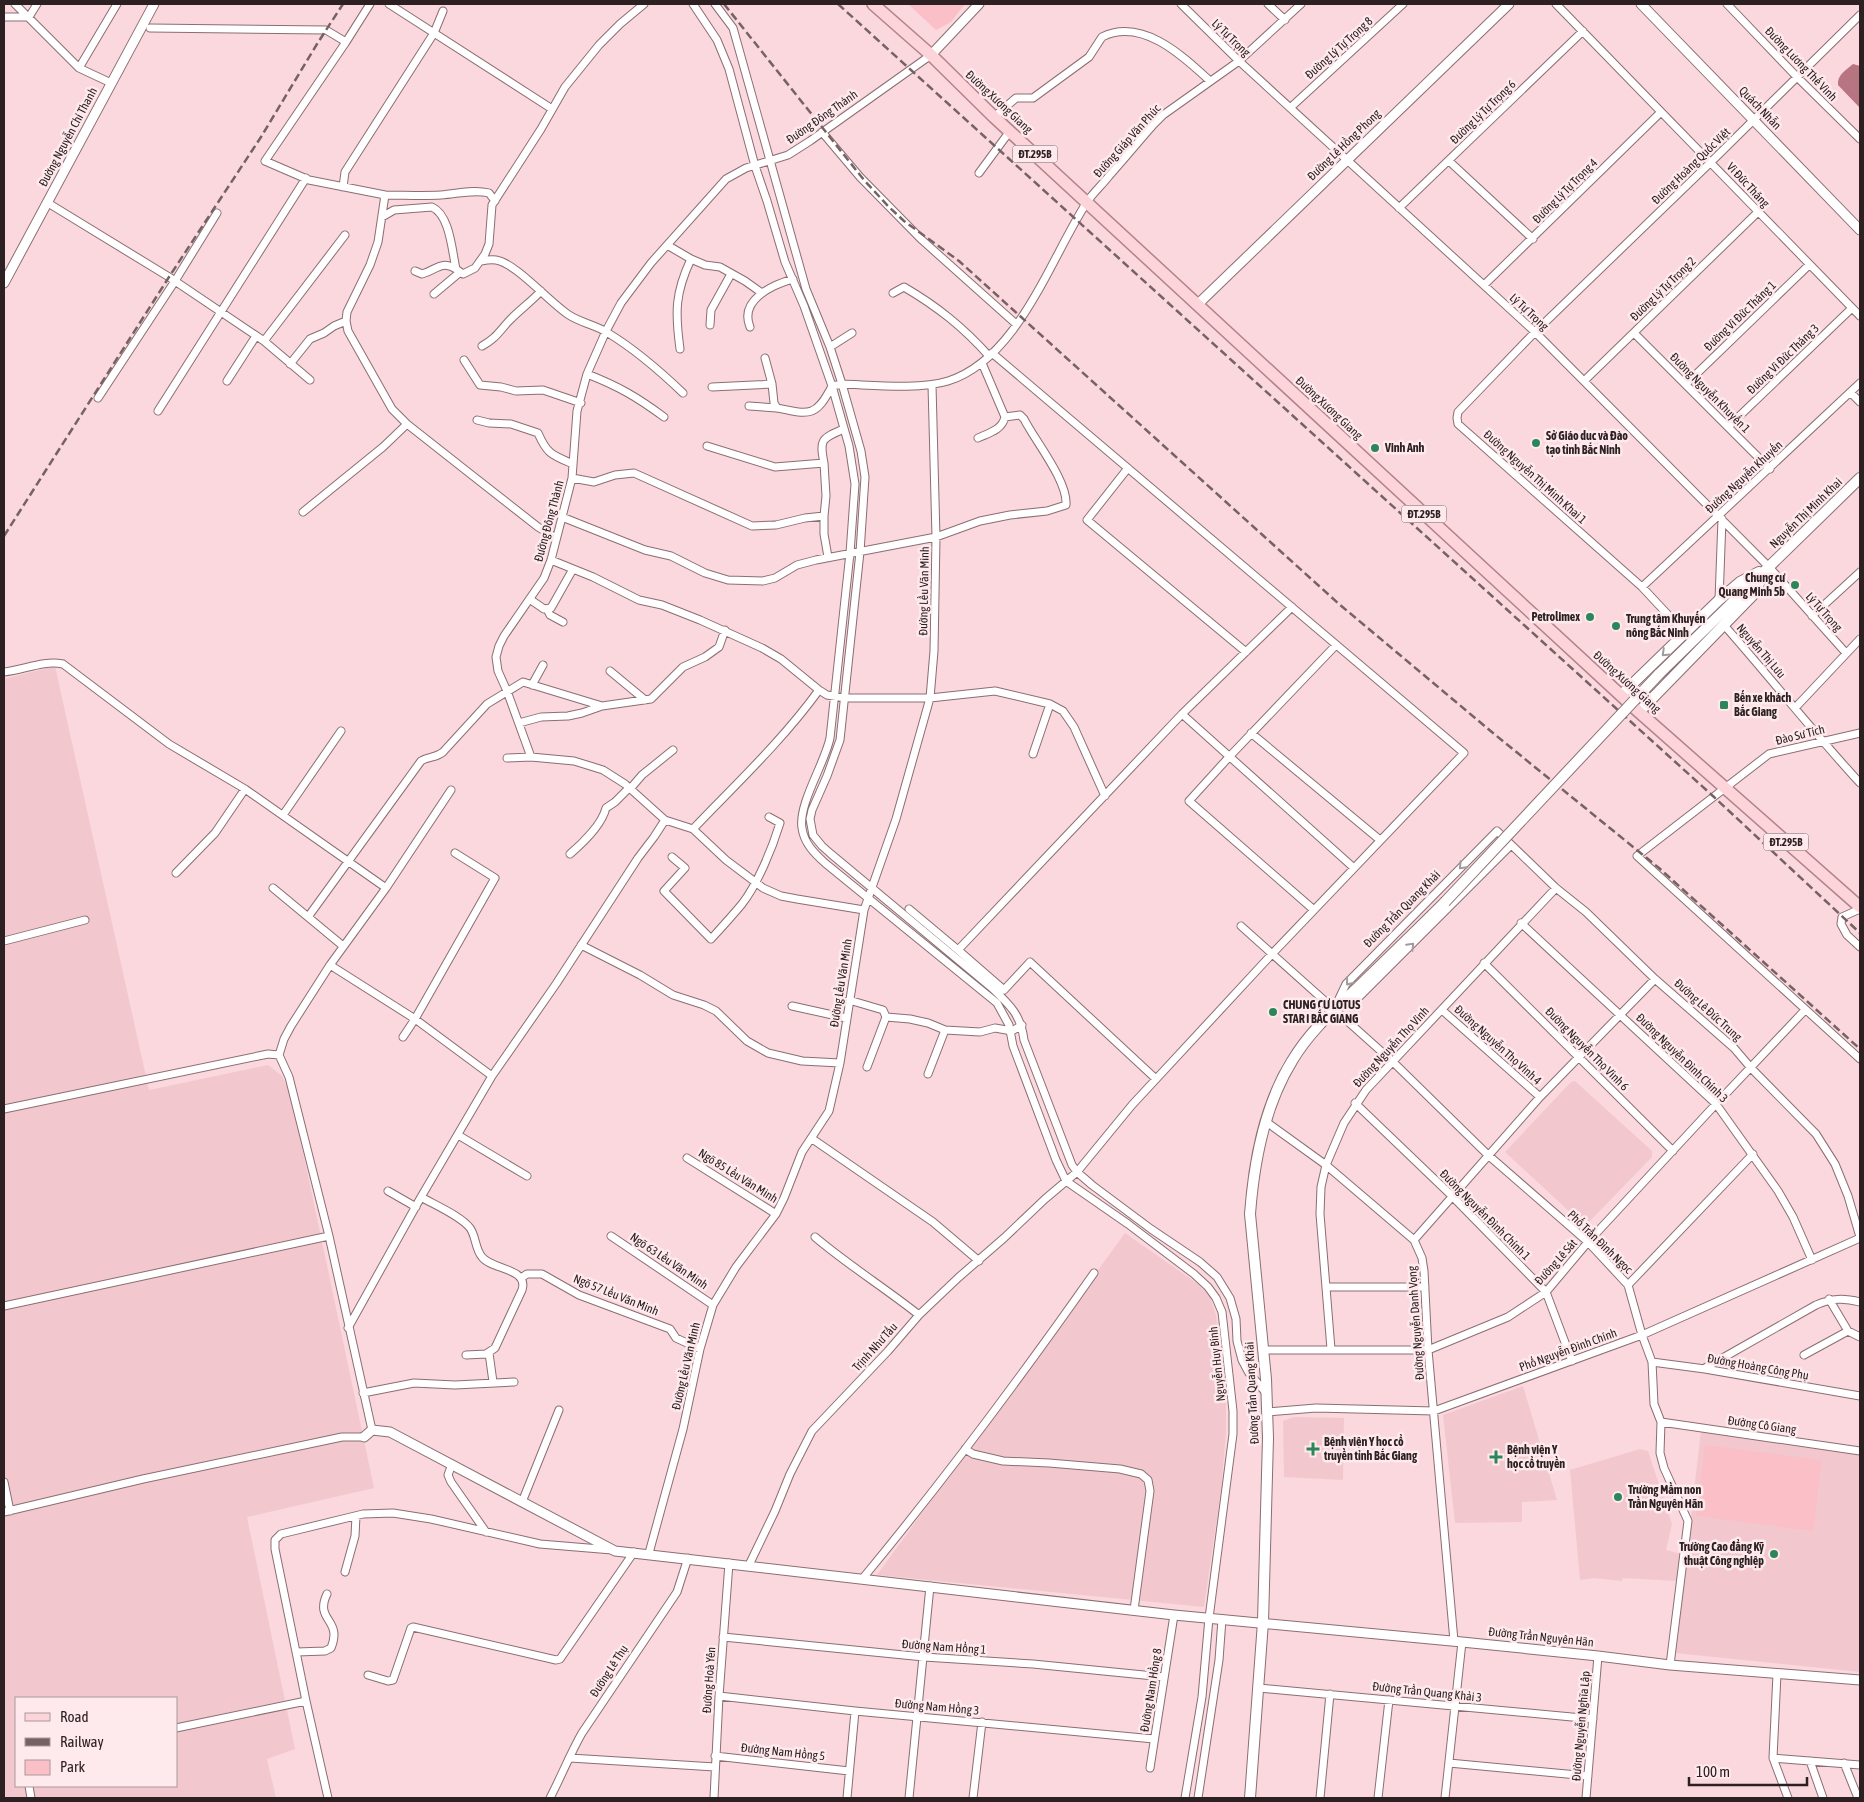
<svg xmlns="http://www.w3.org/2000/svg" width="1864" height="1802" viewBox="0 0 1864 1802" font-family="'Asap Condensed',sans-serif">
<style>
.built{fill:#f2c8ce;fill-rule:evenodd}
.green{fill:#fbbfc8}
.water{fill:#b77581}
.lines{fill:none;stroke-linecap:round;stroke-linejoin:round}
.minor-casing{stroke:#8b6e72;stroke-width:9}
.tertiary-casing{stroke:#8b6e72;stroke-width:11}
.secondary-casing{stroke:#8b6e72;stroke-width:12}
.primary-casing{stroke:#b3828a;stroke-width:14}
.minor{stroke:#fff;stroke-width:7}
.tertiary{stroke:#fff;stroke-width:9}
.secondary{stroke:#fff;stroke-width:10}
.primary{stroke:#fdd4da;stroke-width:11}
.rail{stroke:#766265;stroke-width:2.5;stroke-dasharray:8 4;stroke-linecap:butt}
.secondary-bridge-casing{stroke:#8b6e72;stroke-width:12;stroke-linecap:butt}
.secondary-bridge{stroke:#fff;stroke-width:10}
.oneway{stroke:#a09b9c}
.poi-dot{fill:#2d865b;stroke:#fee9ec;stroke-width:2}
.labels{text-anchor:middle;stroke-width:5;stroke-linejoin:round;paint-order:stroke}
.shield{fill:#fee9ec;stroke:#6b5c5f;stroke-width:1}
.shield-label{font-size:11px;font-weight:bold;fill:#2c2022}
.street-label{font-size:12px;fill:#2c2022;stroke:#fee9ec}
.poi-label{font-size:12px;font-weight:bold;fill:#2c2022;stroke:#fee9ec;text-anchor:start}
</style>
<rect width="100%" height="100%" fill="#fad8dd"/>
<!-- built -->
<path class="built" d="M55,666L149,1090L268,1065L282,1076L291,1095L374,1488L247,1517L295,1749L267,1759L276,1798H4V679ZM16,1698H176V1786H16Z
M1575,1081L1652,1151V1157L1585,1226L1505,1152L1571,1082Z
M1125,1233L1198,1284L1210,1297L1216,1315L1226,1388V1433L1221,1490L1204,1607L877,1575Z
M1523,1386L1557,1500L1522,1502V1522L1455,1523L1443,1415Z
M1294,1417L1344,1418L1343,1480L1284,1477L1283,1421Z
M1701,1431L1860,1455V1672L1675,1653Z
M1640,1449L1648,1451L1672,1524L1666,1550L1681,1554L1676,1581L1623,1578L1622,1581L1594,1578L1580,1580L1570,1470Z"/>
<!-- green -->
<path class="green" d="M908,4H965L951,22L936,30Z
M1705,1445L1822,1460L1813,1531L1696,1516Z"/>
<!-- water -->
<path class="water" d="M1853,64L1860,66V108L1838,85C1837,75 1846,70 1853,64Z"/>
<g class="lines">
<defs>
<path id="minor" d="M15,4L79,68L111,83
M389,4L552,109
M693,4L717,40L729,69L755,166L767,201L785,262L804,306L832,386L849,446L855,484L850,553L830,738C825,763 798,804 802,828C804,843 814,853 825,863L997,1003L1009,1025L1013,1046L1056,1160L1066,1181L1128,1224L1194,1274L1208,1287L1216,1298L1222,1312L1233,1411V1434L1209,1618L1202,1697L1185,1798
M715,4L733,28L806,289L830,347L842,384L861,451L865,477L860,552L840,740L827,776L812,810L810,819L813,835L822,846L831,854L992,988C1010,1005 1021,1015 1024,1040L1072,1165L1077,1172L1092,1185L1151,1229L1200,1262L1217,1277L1230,1298L1236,1319L1237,1341L1242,1360L1249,1373L1267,1394
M1181,4L1239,61L1535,332L1769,567L1846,653
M1268,4L1285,20
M1556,4L1860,316
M1727,4L1797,77L1860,139
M4,17H29L37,4
M150,28L326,30L346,42L265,161L309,180L385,195L378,242L370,265L347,312L346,321L348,331L392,409L407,424L473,476L538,527L556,538
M346,42L370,4
M79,68L117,4
M1290,108L1403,4
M994,117L1016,98H1033L1089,57L1102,37C1142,17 1183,56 1210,81
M822,132L860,177L922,240L1016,324
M1449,161L1533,239
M979,173L1010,131
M343,187L345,172L434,33L443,11
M385,195C404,195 423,196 441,195C457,194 473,189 489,193L495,201
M48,203L169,277L264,341L310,380
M1399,208L1583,31
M382,217L394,210L432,207C450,215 452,251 456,269L463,274L475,268L485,254L489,244L492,205L541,129L565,87L599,45L620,24L644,4
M667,245L691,259
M481,261C486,260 491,259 496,260C516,263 550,303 569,315C581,323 596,325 608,333C636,350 659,370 683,393
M415,271L422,274C437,270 440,260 456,269
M1484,285L1661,112
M893,293L904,287C938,307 963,327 989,356
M434,294L459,273
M710,325L711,310L731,274
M750,327C739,300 772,285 793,279
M1634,333L1770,469
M264,341L345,235
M482,346C496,338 498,333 508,322C518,311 531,302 541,291
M830,347L852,333
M680,349C675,312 675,293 691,259L705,265L720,267L745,281L762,293
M765,358L772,384L774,403L777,408C810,415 816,417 832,386L842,384C873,385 919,390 948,381C1018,359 1050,259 1087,202C1093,193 1102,185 1109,176C1124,159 1139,141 1154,124L1163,115L1239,61L1301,4
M464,360L480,385L501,387L516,391L543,390L581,403
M290,364L310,339L324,333L334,326L346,321
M587,374C618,386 637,397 664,417
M227,381L256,336
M1584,381L1758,212
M1686,384L1809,265
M712,387L772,384
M1851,393L1860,402
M98,398L175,281L217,213
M749,406L777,408
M158,411L306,178
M477,420L489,423L511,424L538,433C547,454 552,455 573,464
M1729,426L1852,308
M978,438C989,433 1002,430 1005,417
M824,463C819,439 822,438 844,429
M1128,468L1087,520L1246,652
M572,478L594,482L615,475L634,473L752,526L776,525L805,518L824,516L826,496L824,463L775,467L707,446
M303,512L383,447L407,424
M824,516V534L828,557
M562,517L645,550L671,556L705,573L728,580L763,581L775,578L797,565L816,560L936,537L980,521L1010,515L1047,511L1066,505C1068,481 1035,441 1024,419L1020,415L1005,417L982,363
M551,560L593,577L639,600L662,605L700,620L762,648L781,659L819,690L827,695L845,698H930L995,691L1050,704L1063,711L1074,727L1105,796
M1642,587L1860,383
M531,600L544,609L551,608L573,569
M1719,600L1722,519
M1292,607L1182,714L1354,868
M547,609L550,615L563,622
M1812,616L1860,572
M1723,624C1770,677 1813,732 1860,783
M1685,633L1642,587L1458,424L1457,418L1458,412L1535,332L1711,162L1860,15
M610,671L645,700
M4,672C24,670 43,660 63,664L169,744L245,789L386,888
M532,685L543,665
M1795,708L1860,639
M519,723L541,717L568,716L582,713L602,706L651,699L683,667L705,657L719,647L725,630
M1251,733L1380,840
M1860,733L1769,754L1637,856L1860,1059
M1033,754L1050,704
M507,758L531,757
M630,789L642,775L673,750
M283,815L341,731
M693,829C736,784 782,741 819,690
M570,854C583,843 602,824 606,808L615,802L629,788
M672,857L685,868L664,891L711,939C722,927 732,916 742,904C758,883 772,849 780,823L769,817
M176,873L215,833L245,789
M273,888L343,946
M909,909L958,950L1182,714
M1860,909L1842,917L1841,924L1847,935L1860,947
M864,910L797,899L781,896L763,888L726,860L693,829L665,820L625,784L603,770L574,761L531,757L507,691L498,671L496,657L499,646L504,636L544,578L551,560L572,478L577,411L587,374L606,331L621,303L651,263L726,179L746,168L788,155L810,141L931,55
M1314,910L1189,801L1229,757L1336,645
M308,917L421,761C429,756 436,758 443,752L487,704L523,682L602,706
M1521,923L1716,1104L1778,1191L1793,1217L1812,1260
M1241,926L1392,1061L1488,1155L1588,1242L1628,1285L1642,1335L1652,1362L1654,1404L1661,1422L1660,1453L1664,1468L1688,1521L1670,1665
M4,941L85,920
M581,945L640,975L673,995L704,1005L716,1011L747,1041L768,1053L802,1061L840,1063
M958,950L1004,990L1030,962L1156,1079
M1484,963L1673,1151
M330,965L415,1019L492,1076
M849,1000L883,1010L886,1017L910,1019L928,1023L945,1030L980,1032L995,1028L1012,1031L1022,1025
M1336,1005L1346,984L1497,831L1556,888L1586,912L1655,979L1734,1048L1751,1068L1816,1134L1835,1164L1848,1196L1860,1237
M792,1006L846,1018
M1341,1007L1360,996L1511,845
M1442,1010L1540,1097
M403,1037L415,1019L495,878L455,853
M279,1055L284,1039L291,1026L330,965L386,888L451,790
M867,1067L886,1017
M928,1074L945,1030
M1355,1103L1452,1196L1546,1292L1572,1361
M4,1109L268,1054L279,1055L289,1077L329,1236L372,1430
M1265,1121L1326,1165L1414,1240
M458,1135L527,1176
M811,1138L933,1222L979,1261
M687,1158L776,1214
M388,1191L416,1207
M421,1197C435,1205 461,1216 470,1228C476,1236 475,1249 482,1257C492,1270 529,1268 522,1290L495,1348L486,1354L466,1355
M611,1236L713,1305
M815,1237C848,1265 885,1288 919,1315
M521,1278L527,1274H542L579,1295L670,1329L676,1338L700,1349
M1628,1285L1753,1154
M1327,1287H1425
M1829,1299L1848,1331L1860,1337
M4,1306L329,1236
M348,1328L421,1197L492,1076L556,984L638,858L654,837L665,820
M1331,1349L1320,1214L1321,1187L1326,1165L1344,1123L1366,1090L1556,888
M1264,1350H1428L1508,1317L1546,1292L1588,1242L1716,1104L1805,1010
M489,1353L493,1382
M1804,1355L1848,1331
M1652,1362L1705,1369L1860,1396
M1705,1368L1816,1305C1832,1298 1844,1298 1860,1302
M363,1393L414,1383L455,1385L514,1382
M1268,1412L1316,1408L1434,1411L1642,1335L1860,1238
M1661,1422L1860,1451
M965,1449L973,1454L1003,1461L1049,1463L1120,1469L1141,1474L1148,1480L1150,1491L1134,1610
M452,1464L448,1475L451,1482L486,1532
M4,1482L10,1511
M522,1502L559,1410
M4,1512L143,1479L342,1437H364
M649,1553L683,1429L700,1349L713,1305L736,1267L776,1214L784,1198L802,1152L829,1111L840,1063L864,910L896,819L930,698L934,651L936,537L932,385
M749,1565L775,1511L790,1474L812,1431L888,1351L919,1315L959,1277L1004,1238L1045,1199L1077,1172L1132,1105L1272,954L1464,753L992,353
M345,1572L355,1536L356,1516
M863,1578C944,1480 1021,1377 1094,1273
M723,1637L924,1657L1033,1664L1164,1677
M1454,1641L1428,1350L1424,1271L1422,1258L1414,1240L1540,1097L1655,979
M297,1652L325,1651L331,1648C343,1619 314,1621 327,1594
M1777,1674L1773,1758L1788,1798
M368,1675L388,1681L393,1680L411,1628L413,1627L556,1660L560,1659L634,1552
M1259,1688L1593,1719
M719,1696L855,1711L1154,1739
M176,1728L306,1701
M715,1756L849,1771
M570,1758L715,1767
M1773,1758L1860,1765
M1810,1761L1823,1798
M1449,1763L1588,1776
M1844,1763L1858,1798
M1150,1768L1174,1615
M29,1786L31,1798
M328,1798L306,1701L275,1549V1540L281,1534L363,1514L393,1513L431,1519L540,1544L612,1550
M550,1798C561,1777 570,1754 582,1733L677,1592L688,1558
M714,1798L719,1696L729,1563
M847,1798L855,1711
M909,1798L930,1586
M973,1798L982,1722
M1198,1798L1219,1660L1222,1619
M1320,1798L1330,1694
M1378,1798L1389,1700
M1445,1798L1462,1642
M1586,1798L1598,1656"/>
<path id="tertiary" d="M1641,4L1860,230
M931,55L979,4
M4,283L154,4
M1197,305L1509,4
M364,1437L372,1430L390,1432L615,1551L1174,1615L1462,1642L1598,1656L1670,1665L1860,1680"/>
<path id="secondary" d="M1659,674L1860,478
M1621,695L1719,600L1740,582L1759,572
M1639,712L1752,596L1763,576
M1250,1798L1263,1622L1268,1438L1266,1379L1250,1214C1254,1161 1264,1106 1292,1061C1309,1032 1334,1010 1358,987C1387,959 1416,931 1445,902"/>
<path id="primary" d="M873,4L931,55L994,117L1639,712L1860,907"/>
</defs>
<!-- minor casing -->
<use href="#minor" class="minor-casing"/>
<!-- tertiary casing -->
<use href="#tertiary" class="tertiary-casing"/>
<!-- secondary casing -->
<use href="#secondary" class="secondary-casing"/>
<!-- primary casing -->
<use href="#primary" class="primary-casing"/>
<!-- minor -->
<use href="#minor" class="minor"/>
<!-- tertiary -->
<use href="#tertiary" class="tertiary"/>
<!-- secondary -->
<use href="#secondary" class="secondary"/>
<!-- primary -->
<use href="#primary" class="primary"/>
<!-- rail -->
<path class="rail" d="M724,4L864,180L888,206L904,221L959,261L1339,604L1493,733L1659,868L1860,1049
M838,4L1714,797L1860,933
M4,536L169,277L261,137L317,44L343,4"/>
<defs>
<path id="secondary-bridge" d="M1445,902L1659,674"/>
</defs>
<!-- secondary-bridge casing -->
<use href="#secondary-bridge" class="secondary-bridge-casing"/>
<!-- secondary-bridge -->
<use href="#secondary-bridge" class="secondary-bridge"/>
</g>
<!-- one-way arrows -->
<defs><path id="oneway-chevron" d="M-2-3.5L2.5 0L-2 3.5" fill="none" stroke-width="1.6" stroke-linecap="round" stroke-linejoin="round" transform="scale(1.25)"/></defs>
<g class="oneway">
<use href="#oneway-chevron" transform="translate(1665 653) rotate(136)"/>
<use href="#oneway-chevron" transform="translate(1462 866) rotate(135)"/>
<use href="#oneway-chevron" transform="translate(1411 946) rotate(-45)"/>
<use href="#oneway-chevron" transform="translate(1349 982) rotate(128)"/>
</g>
<!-- markers -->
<g class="poi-dot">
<circle cx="1536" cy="443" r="5"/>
<circle cx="1375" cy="448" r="5"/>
<circle cx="1795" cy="585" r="5"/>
<circle cx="1590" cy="617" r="5"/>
<circle cx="1616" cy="626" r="5"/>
<rect x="1719" y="700" width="10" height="10" rx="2.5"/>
<circle cx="1273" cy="1012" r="5"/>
<path d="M1310.5 1441.5h5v5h5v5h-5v5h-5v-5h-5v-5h5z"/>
<path d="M1493.5 1449.5h5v5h5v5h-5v5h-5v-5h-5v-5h5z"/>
<circle cx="1618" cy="1497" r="5"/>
<circle cx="1774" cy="1554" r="5"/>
</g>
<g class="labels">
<!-- shield labels -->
<g class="shield">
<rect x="1012.5" y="145.5" width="45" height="17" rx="4"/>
<rect x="1401.5" y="505.5" width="45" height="17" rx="4"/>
<rect x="1763.5" y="833.5" width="45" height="17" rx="4"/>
</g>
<g class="shield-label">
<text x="1035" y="158">ĐT.295B</text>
<text x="1424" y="518">ĐT.295B</text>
<text x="1786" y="846">ĐT.295B</text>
</g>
<!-- street labels -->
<g class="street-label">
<text transform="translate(1231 38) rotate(44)" y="4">Lý Tự Trọng</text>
<text transform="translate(1339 48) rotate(-42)" y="4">Đường Lý Tự Trọng 8</text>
<text transform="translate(1801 64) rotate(46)" y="4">Đường Lương Thế Vinh</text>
<text transform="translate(999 102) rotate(43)" y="4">Đường Xương Giang</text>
<text transform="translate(1760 108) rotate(46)" y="4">Quách Nhẫn</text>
<text transform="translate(1483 112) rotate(-44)" y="4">Đường Lý Tự Trọng 6</text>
<text transform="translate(822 117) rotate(-35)" y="4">Đường Đông Thành</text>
<text transform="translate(68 137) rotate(-62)" y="4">Đường Nguyễn Chí Thanh</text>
<text transform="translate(1127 141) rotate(-48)" y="4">Đường Giáp Văn Phúc</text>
<text transform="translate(1344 145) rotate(-44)" y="4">Đường Lê Hồng Phong</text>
<text transform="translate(1691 166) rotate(-44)" y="4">Đường Hoàng Quốc Việt</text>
<text transform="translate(1748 185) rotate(47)" y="4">Vi Đức Thăng</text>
<text transform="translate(1565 191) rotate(-45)" y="4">Đường Lý Tự Trọng 4</text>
<text transform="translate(1663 289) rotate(-44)" y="4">Đường Lý Tự Trọng 2</text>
<text transform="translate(1529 312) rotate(43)" y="4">Lý Tự Trọng</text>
<text transform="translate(1740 316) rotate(-44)" y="4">Đường Vi Đức Thăng 1</text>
<text transform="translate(1783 359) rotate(-44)" y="4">Đường Vi Đức Thăng 3</text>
<text transform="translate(1710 393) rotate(45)" y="4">Đường Nguyễn Khuyến 1</text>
<text transform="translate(1329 408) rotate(43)" y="4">Đường Xương Giang</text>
<text transform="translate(1535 477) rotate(42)" y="4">Đường Nguyễn Thị Minh Khai 1</text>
<text transform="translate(1744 477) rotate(-43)" y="4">Đường Nguyễn Khuyến</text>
<text transform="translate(1806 513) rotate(-44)" y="4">Nguyễn Thị Minh Khai</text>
<text transform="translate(549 521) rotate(-75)" y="4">Đường Đông Thành</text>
<text transform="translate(924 591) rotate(-89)" y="4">Đường Lều Văn Minh</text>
<text transform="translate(1824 612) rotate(48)" y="4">Lý Tự Trọng</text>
<text transform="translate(1761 651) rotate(49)" y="4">Nguyễn Thị Lưu</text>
<text transform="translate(1627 682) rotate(42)" y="4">Đường Xương Giang</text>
<text transform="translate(1800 735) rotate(-14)" y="4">Đào Sư Tích</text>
<text transform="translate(1402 909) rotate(-45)" y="4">Đường Trần Quang Khải</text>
<text transform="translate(841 983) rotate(-81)" y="4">Đường Lều Văn Minh</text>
<text transform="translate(1708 1010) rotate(42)" y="4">Đường Lê Đức Trung</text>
<text transform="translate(1498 1045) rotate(42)" y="4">Đường Nguyễn Thọ Vinh 4</text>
<text transform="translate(1391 1047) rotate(-47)" y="4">Đường Nguyễn Thọ Vinh</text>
<text transform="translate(1587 1049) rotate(45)" y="4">Đường Nguyễn Thọ Vinh 6</text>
<text transform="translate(1682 1058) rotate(44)" y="4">Đường Nguyễn Đình Chính 3</text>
<text transform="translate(738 1176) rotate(32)" y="4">Ngõ 85 Lều Văn Minh</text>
<text transform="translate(1485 1215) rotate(45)" y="4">Đường Nguyễn Đình Chính 1</text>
<text transform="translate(1600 1242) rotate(44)" y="4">Phố Trần Đình Ngọc</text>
<text transform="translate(669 1261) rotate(34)" y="4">Ngõ 63 Lều Văn Minh</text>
<text transform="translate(1556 1262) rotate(-48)" y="4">Đường Lê Sát</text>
<text transform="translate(616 1295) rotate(22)" y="4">Ngõ 57 Lều Văn Minh</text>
<text transform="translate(1416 1323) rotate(-94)" y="4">Đường Nguyễn Danh Vọng</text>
<text transform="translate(875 1347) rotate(-48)" y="4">Trịnh Như Tấu</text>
<text transform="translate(1568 1350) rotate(-20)" y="4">Phố Nguyễn Đình Chính</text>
<text transform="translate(1217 1364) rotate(-96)" y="4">Nguyễn Huy Bính</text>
<text transform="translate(686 1366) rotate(-77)" y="4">Đường Lều Văn Minh</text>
<text transform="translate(1758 1367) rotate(10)" y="4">Đường Hoàng Công Phụ</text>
<text transform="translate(1252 1393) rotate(-93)" y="4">Đường Trần Quang Khải</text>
<text transform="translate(1762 1425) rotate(8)" y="4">Đường Cô Giang</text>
<text transform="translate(1541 1637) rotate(6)" y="4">Đường Trần Nguyên Hãn</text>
<text transform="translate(944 1647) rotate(4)" y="4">Đường Nam Hồng 1</text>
<text transform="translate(609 1671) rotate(-57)" y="4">Đường Lê Thụ</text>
<text transform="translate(709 1680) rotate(-86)" y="4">Đường Hoà Yên</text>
<text transform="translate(1151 1690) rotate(-81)" y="4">Đường Nam Hồng 8</text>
<text transform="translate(1427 1692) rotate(6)" y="4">Đường Trần Quang Khải 3</text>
<text transform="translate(937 1707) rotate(5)" y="4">Đường Nam Hồng 3</text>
<text transform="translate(1581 1726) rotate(-85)" y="4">Đường Nguyễn Nghĩa Lập</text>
<text transform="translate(783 1752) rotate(6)" y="4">Đường Nam Hồng 5</text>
</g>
<!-- poi labels -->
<g class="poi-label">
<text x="1546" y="440">Sở Giáo dục và Đào<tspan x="1546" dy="14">tạo tỉnh Bắc Ninh</tspan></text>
<text x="1385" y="452">Vinh Anh</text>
<text x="1785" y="582" text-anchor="end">Chung cư<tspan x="1785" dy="14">Quang Minh 5b</tspan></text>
<text x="1580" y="621" text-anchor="end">Petrolimex</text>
<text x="1626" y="623">Trung tâm Khuyến<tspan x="1626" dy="14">nông Bắc Ninh</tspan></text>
<text x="1734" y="702">Bến xe khách<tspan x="1734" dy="14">Bắc Giang</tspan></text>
<text x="1283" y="1009">CHUNG CƯ LOTUS<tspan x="1283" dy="14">STAR I BẮC GIANG</tspan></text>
<text x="1324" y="1446">Bệnh viện Y học cổ<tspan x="1324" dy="14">truyền tỉnh Bắc Giang</tspan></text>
<text x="1507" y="1454">Bệnh viện Y<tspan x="1507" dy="14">học cổ truyền</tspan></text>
<text x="1628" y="1494">Trường Mầm non<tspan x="1628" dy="14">Trần Nguyên Hãn</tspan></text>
<text x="1764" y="1551" text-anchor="end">Trường Cao đẳng Kỹ<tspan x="1764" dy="14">thuật Công nghiệp</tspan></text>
</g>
</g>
<!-- border -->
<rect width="1864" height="1802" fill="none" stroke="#2c2022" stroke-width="10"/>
<!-- legend -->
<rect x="15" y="1697" width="162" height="90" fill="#fee9ec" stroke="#aa999b"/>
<rect x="25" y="1713" width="25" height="8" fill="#fdd4da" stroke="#aa999b"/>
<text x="60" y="1722" font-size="15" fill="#2c2022">Road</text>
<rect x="25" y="1738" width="25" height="8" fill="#766265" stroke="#aa999b"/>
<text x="60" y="1747" font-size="15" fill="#2c2022">Railway</text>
<rect x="25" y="1760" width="25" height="15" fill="#fbbfc8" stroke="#aa999b"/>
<text x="60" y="1772" font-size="15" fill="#2c2022">Park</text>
<!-- scale -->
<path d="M1689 1777v8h118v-8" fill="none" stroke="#2c2022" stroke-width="2.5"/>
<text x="1696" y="1777" font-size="15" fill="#2c2022" stroke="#fee9ec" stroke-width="4" paint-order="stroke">100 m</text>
</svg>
